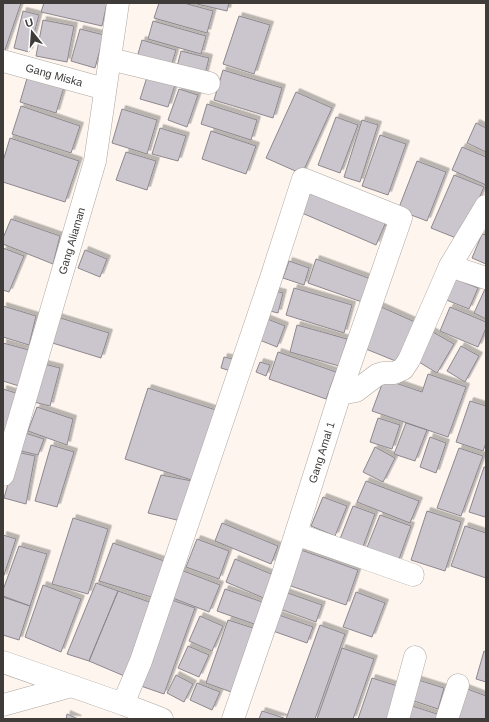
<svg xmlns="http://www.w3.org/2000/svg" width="489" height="722" viewBox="0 0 489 722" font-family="Helvetica,sans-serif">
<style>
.building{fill:#cbc5cd;stroke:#8d888f;filter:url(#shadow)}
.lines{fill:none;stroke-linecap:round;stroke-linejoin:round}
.minor-casing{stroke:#aea7a1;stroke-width:23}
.major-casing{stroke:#aea7a1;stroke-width:23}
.minor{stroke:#fff;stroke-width:22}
.major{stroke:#fff;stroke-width:22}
.labels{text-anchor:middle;stroke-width:4;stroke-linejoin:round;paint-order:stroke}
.street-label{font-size:11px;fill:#3e3b39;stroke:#fff}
</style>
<defs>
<filter id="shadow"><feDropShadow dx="3.5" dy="-3.5" stdDeviation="0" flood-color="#0004"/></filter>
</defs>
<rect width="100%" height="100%" fill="#fef5ef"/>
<!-- building -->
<path class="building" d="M3,3H21L4,53H3Z
M44,3H107L102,26L41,12Z
M159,3H184L213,11L207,33L154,18Z
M193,3H229L227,11Z
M23,11L39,15L29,52L14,48Z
M239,16L270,25L254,74L223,64Z
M43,20L74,26L67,62L36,56Z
M153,21L206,36L201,54L148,39Z
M80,29L104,35L95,68L71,61Z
M142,40L176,50L170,70L136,61Z
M181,51L209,58L204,78L176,71Z
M223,70L282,88L273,118L214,100Z
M28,75L64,87L56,113L20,102Z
M147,77L175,85L168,107L140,99Z
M179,89L198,95L187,127L168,120Z
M296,92L332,108L302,174L266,158Z
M207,104L257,120L251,140L201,124Z
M21,106L80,126L71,153L12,134Z
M122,109L157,120L147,154L112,143Z
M336,117L358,125L340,173L318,165Z
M362,120L378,125L360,182L344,177Z
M476,123L486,128V152L467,143Z
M160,128L186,136L178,161L152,154Z
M211,131L256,146L246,174L202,159Z
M380,135L406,144L388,195L362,186Z
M10,138L79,161L65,202L3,182V161Z
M462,147L486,157V185L452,170Z
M126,152L156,161L147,190L116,180Z
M417,161L446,172L427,221L398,210Z
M454,175L484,187L461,240L431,228Z
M314,184L389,215L376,245L302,213Z
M11,219L60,236L53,264L3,244V238Z
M482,234L486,235V264L472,258Z
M3,248L24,256L9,292L3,290Z
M85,250L107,259L100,277L78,268Z
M316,259L371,279L362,302L308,283Z
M289,261L309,268L304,285L283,278Z
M453,278L478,288L469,309L444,299Z
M294,288L352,305L344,333L286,315Z
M485,289H486V319L474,313Z
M271,290L283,293L278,313L266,310Z
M3,306L36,316L29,345L3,337Z
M379,306L415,322L398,362L361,347Z
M450,307L486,322V328L478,347L440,331Z
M54,316L109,333L101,358L46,341Z
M265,318L285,326L277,347L257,339Z
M297,325L347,339L339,366L290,352Z
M431,331L454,344L437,373L414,359Z
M3,343L29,350L19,386L3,381Z
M461,346L479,356L465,382L447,371Z
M278,352L336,372L326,399L269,379Z
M224,357L237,360L234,372L221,368Z
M260,362L270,365L266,376L256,372Z
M40,363L60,368L50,406L30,401Z
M428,374L466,387L448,437L372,411L384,379L422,392Z
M148,388L219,411L195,481L125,459Z
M3,389L22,395L3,438Z
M470,401L486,406V443L483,451L456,442Z
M37,407L73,419L67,445L28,431Z
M378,418L400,425L392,449L370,442Z
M406,423L427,430L415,461L394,454Z
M19,431L44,439L38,455L13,449Z
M430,437L446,443L436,473L420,467Z
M51,445L74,452L57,507L35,501Z
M375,447L395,458L383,482L363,472Z
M459,448L483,456L461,516L437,508Z
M17,452L35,456L26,504L4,498Z
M484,467H486V513L485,517L469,512Z
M161,475L192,481L181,521L148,513Z
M366,481L419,501L410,523L357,502Z
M323,497L347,506L335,536L311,526Z
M353,506L375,514L361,552L338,544Z
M427,511L461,522L445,571L411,560Z
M380,515L411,526L398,562L366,550Z
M73,518L108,529L88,594L52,584Z
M222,523L278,546L271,564L215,541Z
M465,526L486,533V578L451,566Z
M3,535L16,539L3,578Z
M197,539L229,551L219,579L186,567Z
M113,543L170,563L158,599L99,581Z
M19,546L47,554L30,606L3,596V590Z
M301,550L358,570L346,605L288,585Z
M235,559L276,576L266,599L226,582Z
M181,570L220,585L209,612L170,597Z
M96,583L118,591L89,661L67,654Z
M43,585L81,599L61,652L25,637Z
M225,589L265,603L257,625L217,611Z
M118,591L155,604L129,678L89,661Z
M285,592L322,605L316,622L280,609Z
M356,592L385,603L372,637L343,627Z
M3,597L30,606L19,640L3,635Z
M169,599L195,608L164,694L138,685Z
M279,615L313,627L307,643L273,631Z
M200,616L223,626L212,651L189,641Z
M228,620L256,629L234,693L206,683Z
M320,625L345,634L315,719H286Z
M188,646L209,655L199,677L178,668Z
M342,648L374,659L353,719H317Z
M484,651L486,652V682L476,679Z
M176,675L193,684L184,702L167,693Z
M372,678L404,688L393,719H358Z
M415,679L444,688L438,709L408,699Z
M197,683L220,692L212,710L190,700Z
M465,688L486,696V719H453Z
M406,704L440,715L439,719H401Z
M262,711L284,718V719H259Z
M67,714L78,719H66Z"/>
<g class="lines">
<defs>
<g id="minor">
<path d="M110,59L209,83"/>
<path id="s1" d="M3,61L105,89"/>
<path d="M450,266L486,206"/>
<path id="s2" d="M3,475L95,161L118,3"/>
<path d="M296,534L413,575"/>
<path d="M123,704L141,661L271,278L303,179L401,218L340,394"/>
<path id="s3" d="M233,719L282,577L340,394L356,391L377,375L383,373H394L403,369L409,360L450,266L486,278"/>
<path d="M398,719L415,657"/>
<path d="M447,719L458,685"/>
</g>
<path id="major" d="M3,662L123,704L162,719
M3,705L72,686"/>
</defs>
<!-- minor casing -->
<use href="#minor" class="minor-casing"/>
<!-- major casing -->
<use href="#major" class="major-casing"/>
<!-- minor -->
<use href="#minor" class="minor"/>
<!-- major -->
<use href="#major" class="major"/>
</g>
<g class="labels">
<!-- street labels -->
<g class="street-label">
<text dy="4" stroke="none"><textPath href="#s1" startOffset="53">Gang Miska</textPath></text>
<text dy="4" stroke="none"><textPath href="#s2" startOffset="244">Gang Aliaman</textPath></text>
<text dy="4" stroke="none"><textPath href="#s3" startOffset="281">Gang Amal 1</textPath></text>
</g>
</g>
<!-- border -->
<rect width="489" height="722" fill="none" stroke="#3e3b39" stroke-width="8"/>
<!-- north arrow -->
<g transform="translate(32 32) rotate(343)" stroke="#ffffff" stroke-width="3" paint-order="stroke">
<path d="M0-3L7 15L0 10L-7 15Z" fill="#3e3b39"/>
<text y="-6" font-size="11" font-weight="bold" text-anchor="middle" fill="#3e3b39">U</text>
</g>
</svg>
